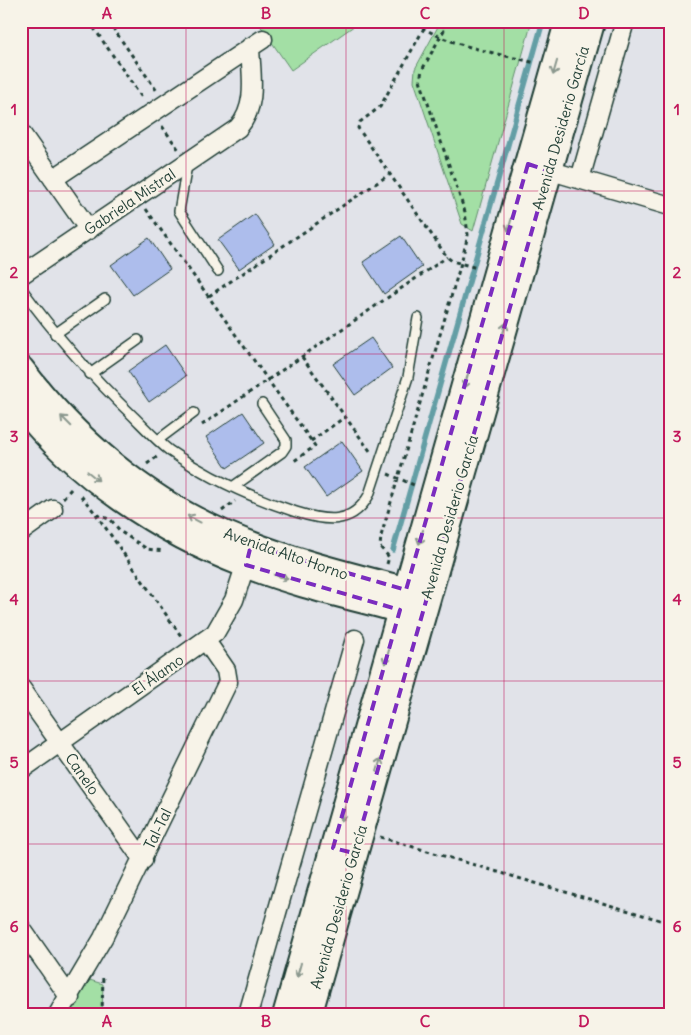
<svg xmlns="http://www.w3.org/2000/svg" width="691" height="1035" viewBox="0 0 691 1035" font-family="Delius,sans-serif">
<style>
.green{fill:#a3dfa5;stroke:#618e6c}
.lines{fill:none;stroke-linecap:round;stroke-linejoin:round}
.stream{stroke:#639ea5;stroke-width:5.5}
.building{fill:#adbdec;stroke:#1f3d34}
.lane-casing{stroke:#1f3d34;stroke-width:12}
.street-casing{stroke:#1f3d34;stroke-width:21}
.secondary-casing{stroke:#1f3d34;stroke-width:29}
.path{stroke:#1f3d34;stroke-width:3;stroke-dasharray:4 4;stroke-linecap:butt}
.lane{stroke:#f7f3e8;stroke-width:9}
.street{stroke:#f7f3e8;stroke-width:18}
.secondary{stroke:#f7f3e8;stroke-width:25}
.oneway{stroke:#8b988e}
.marked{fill:none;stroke:#7b2cbf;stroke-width:4;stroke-dasharray:10 6;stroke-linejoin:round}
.grid{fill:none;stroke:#c2185b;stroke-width:1;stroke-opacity:0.55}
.labels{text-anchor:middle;stroke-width:5;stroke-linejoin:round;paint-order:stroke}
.street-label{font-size:15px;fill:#1f3d34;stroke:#f7f3e8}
.neatline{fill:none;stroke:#c2185b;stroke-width:2}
.grid-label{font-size:16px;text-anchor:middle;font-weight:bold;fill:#c2185b}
</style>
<rect width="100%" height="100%" fill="#e1e3e9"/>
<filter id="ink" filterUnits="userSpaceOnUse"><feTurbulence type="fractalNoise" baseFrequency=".02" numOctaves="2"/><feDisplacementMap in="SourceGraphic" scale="10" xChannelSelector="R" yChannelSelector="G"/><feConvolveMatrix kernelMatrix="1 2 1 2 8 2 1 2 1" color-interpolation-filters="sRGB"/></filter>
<g filter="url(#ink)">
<!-- green -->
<path class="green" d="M257,21H361L291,70Z
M441,21H532L473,231L462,224L414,81L415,69Z
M86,979L103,984L102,1014H67Z"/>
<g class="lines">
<!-- stream -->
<path class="stream" d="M393,550L543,21"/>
</g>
<!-- building -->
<path class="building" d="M255,214L275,244L239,269L218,240Z
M401,236L422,267L384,294L363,262Z
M149,238L170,269L133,295L111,265Z
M371,338L392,368L355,395L333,364Z
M165,345L186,376L149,402L128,371Z
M243,412L264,443L227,468L206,437Z
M342,441L363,471L326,497L305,467Z"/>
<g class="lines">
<defs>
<path id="lane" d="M187,165L179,211L218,271
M21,288C56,336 91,376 134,417C145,428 157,441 170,451C207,477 253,498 296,512C325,521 352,526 369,495L408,377L418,318
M55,334L105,299
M90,374L138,340
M158,440L194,413
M234,486L282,452L286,446V440L262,404"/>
<path id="street" d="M21,133L89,230
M538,167L670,206
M53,179L263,39
M580,179L625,21
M21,275L238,128C258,105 251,75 250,47
M21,532L53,509
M21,688L143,860
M21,770L215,633L234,600L249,554
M21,928L70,998
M58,1014L103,938L228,682L226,670L206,641
M248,1014L355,639"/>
<path id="secondary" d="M21,369C74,439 144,499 225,534C288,561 355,577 421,594
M21,405C75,475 162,533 244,564C299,586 358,598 415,614
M286,1014L568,21
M309,1014L592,21"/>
</defs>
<!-- lane casing -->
<use href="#lane" class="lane-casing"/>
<!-- street casing -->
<use href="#street" class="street-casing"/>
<!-- secondary casing -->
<use href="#secondary" class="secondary-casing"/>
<!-- path -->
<path class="path" d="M89,21L143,99
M108,21L157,91
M417,21C432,43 507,55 535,63
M428,21L380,107L360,122L358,128L447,257L452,261L477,268
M162,126L179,150
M146,209L315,446L294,461
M209,296L390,174
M302,357L370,451
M202,425L447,257
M311,441L345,417
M147,464L158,456
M388,474L414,485
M81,496L96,514L111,520L121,532L147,549L164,551
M63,498L72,488
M222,511L235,501
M96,514L181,636
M387,564L389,557L380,547L381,536L461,263L468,235L465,212L420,80L422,70L449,21
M380,837L670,923
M102,1014L103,974"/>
<!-- lane -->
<use href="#lane" class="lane"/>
<!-- street -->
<use href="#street" class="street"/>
<!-- secondary -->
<use href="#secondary" class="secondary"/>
</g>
<!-- one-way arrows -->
<defs><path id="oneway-shaft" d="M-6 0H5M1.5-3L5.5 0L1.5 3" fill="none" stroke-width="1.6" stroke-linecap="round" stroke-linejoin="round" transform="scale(1.25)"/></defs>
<g class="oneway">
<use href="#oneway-shaft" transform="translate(555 68) rotate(106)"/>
<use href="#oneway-shaft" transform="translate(510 224) rotate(106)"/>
<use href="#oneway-shaft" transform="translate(504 330) rotate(-74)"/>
<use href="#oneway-shaft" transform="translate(466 381) rotate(106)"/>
<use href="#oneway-shaft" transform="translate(66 421) rotate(-135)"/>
<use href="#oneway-shaft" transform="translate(93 476) rotate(39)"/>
<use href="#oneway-shaft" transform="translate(194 519) rotate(-152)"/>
<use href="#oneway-shaft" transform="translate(421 537) rotate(106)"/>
<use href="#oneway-shaft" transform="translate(281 577) rotate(17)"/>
<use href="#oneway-shaft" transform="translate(387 657) rotate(106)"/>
<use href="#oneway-shaft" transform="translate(379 765) rotate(-74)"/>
<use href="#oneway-shaft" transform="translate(343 814) rotate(106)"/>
<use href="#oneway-shaft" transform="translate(299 970) rotate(106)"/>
</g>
</g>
<!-- marked area -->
<path class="marked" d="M528,164L549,171L354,853L333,848L400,610L246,565L251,545L406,590Z"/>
<!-- grid -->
<path class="grid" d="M186,21V1014M346,21V1014M504,21V1014M21,191H670M21,354H670M21,518H670M21,681H670M21,844H670"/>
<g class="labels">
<!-- street labels -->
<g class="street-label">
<text transform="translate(561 128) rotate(-74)" y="5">Avenida Desiderio García</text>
<text transform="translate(130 202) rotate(-34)" y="5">Gabriela Mistral</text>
<text transform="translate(450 517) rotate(-74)" y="5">Avenida Desiderio García</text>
<text transform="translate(286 554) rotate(19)" y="5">Avenida Alto Horno</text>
<text transform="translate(158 675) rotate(-35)" y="5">El Álamo</text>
<text transform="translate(82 774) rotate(55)" y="5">Canelo</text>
<text transform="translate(158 829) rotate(-64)" y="5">Tal-Tal</text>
<text transform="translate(339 907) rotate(-74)" y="5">Avenida Desiderio García</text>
</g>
</g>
<!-- margin -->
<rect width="691" height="1035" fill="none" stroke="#f7f3e8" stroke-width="55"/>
<rect x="28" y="28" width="636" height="980" class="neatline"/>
<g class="grid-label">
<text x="107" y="19">A</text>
<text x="266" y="19">B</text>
<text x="425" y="19">C</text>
<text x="584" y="19">D</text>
<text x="14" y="115">1</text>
<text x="677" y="115">1</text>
<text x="14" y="278">2</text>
<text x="677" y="278">2</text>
<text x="14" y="442">3</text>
<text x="677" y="442">3</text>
<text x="14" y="605">4</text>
<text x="677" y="605">4</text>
<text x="14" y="768">5</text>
<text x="677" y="768">5</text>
<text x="14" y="932">6</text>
<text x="677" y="932">6</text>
<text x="107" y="1027">A</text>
<text x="266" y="1027">B</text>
<text x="425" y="1027">C</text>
<text x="584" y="1027">D</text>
</g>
</svg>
